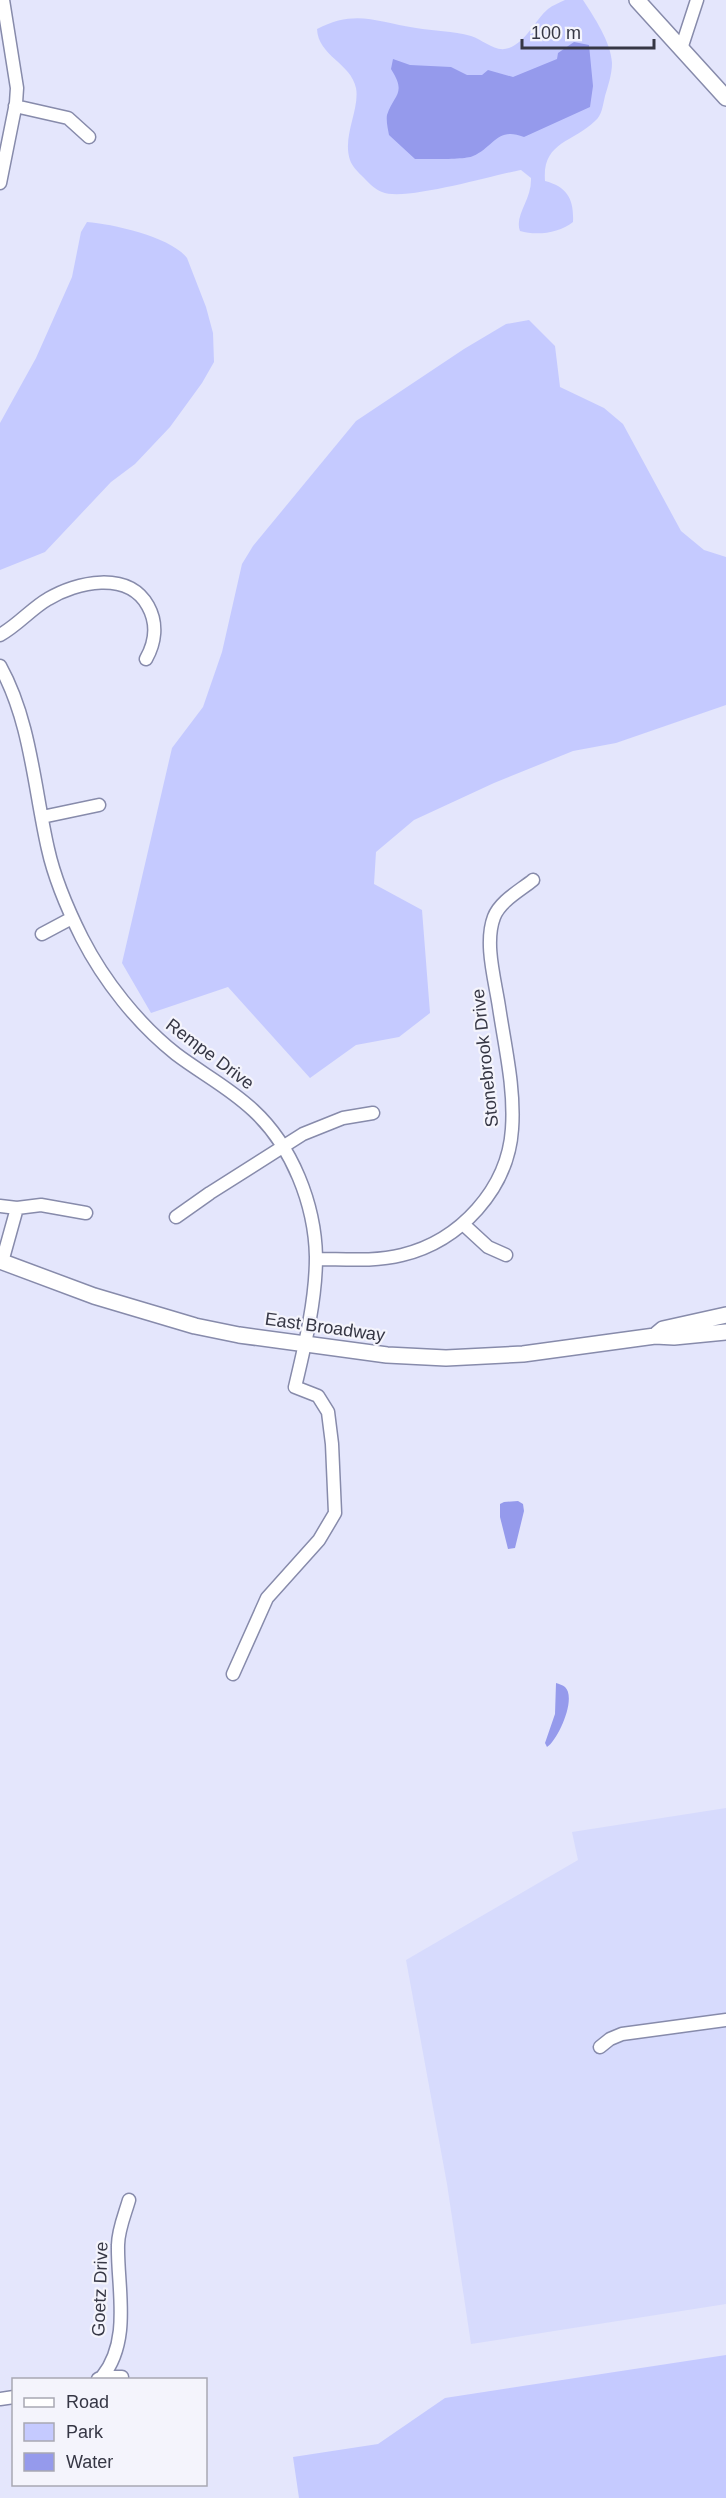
<svg xmlns="http://www.w3.org/2000/svg" width="726" height="2498" viewBox="0 0 726 2498" font-family="Helvetica,sans-serif">
<style>
.built{fill:#d7dbfd}
.green{fill:#c5caff}
.water{fill:#959aec}
.lines{fill:none;stroke-linecap:round;stroke-linejoin:round}
.minor-casing{stroke:#878bab;stroke-width:15}
.major-casing{stroke:#878bab;stroke-width:18}
.minor{stroke:#fff;stroke-width:12}
.major{stroke:#fff;stroke-width:15}
.labels{text-anchor:middle;stroke-width:4.5;stroke-linejoin:round;paint-order:stroke}
.street-label{font-size:18px;fill:#363745;stroke:#f4f4fc}
</style>
<rect width="100%" height="100%" fill="#e4e6fc"/>
<!-- built -->
<path class="built" d="M726,1808V2304L471,2344L447,2184L406,1960L578,1860L572,1832Z"/>
<!-- green -->
<path class="green" d="M565,0H583C594,17 611,42 612,63C612,74 608,86 605,96C603,104 602,116 595,121C572,143 542,142 545,181C568,187 574,200 573,222C559,233 537,236 520,231C514,215 532,200 531,178L521,170C494,175 404,202 382,192C374,189 367,181 361,175C357,171 352,166 350,160C342,136 360,109 356,88C351,63 318,56 317,29C356,9 376,22 416,28C433,31 453,31 471,36C484,40 495,53 509,48C526,42 535,20 548,9C553,5 559,3 565,0Z
M87,222C113,224 171,237 187,258L206,307L213,333L214,362L202,383L170,427L135,464L111,482L45,552L0,570V423L36,358L72,277L81,232Z
M529,320L555,346L560,387L604,408L623,424L681,531L704,550L726,557V705L616,743L573,751L494,783L414,820L376,852L374,884L422,910L430,1013L399,1037L356,1045L310,1078L228,987L151,1013L122,963L172,748L203,707L222,652L242,564L253,546L356,421L464,349L506,324Z
M726,2355V2498H299L293,2457L378,2444L445,2398Z"/>
<!-- water -->
<path class="water" d="M574,42L589,45L593,86L590,107L524,137C497,126 494,147 473,156C465,160 427,159 415,159L389,135C388,129 386,121 387,115C394,94 407,94 391,69L393,59L410,65L451,67L467,75H482L488,70L513,77L557,59L558,53Z
M518,1501L523,1504L524,1511L515,1548L508,1549L500,1517V1504L504,1502Z
M556,1683C559,1684 563,1685 565,1687C577,1698 558,1740 547,1747L545,1743L555,1714Z"/>
<g class="lines">
<defs>
<path id="minor" d="M681,49L697,0
M15,106L68,118L89,137
M0,183L16,103L17,88L3,0
M0,635C18,625 32,608 48,599C76,582 128,570 148,606C158,624 155,643 146,659
M0,666C31,722 34,788 48,849C55,881 68,910 82,938C104,981 138,1024 176,1054C201,1073 230,1088 253,1110C292,1146 315,1204 316,1257C316,1300 305,1345 295,1387L318,1396L328,1412L332,1444L335,1513L319,1540L267,1598L233,1674
M42,817L99,805
M42,934L72,918
M0,1206L17,1208
M176,1217L210,1193L303,1134L343,1118L373,1113
M463,1224L488,1247L506,1255
M316,1259C344,1259 374,1262 402,1255C460,1241 508,1189 512,1129C515,1089 505,1047 499,1007C495,980 484,943 494,917C500,901 521,890 533,880
M2,1262L17,1208L41,1205L86,1213
M600,2047L610,2039L622,2034L726,2020
M102,2377C132,2340 117,2287 118,2245C118,2230 125,2214 129,2200
M98,2379L102,2377H122
M0,2399L14,2397"/>
<path id="major" d="M637,0L726,98
M0,1261L94,1296L195,1326L239,1335L387,1355L446,1358L523,1354L655,1336L674,1337L726,1332
M657,1334L663,1329L726,1315"/>
</defs>
<!-- minor casing -->
<use href="#minor" class="minor-casing"/>
<!-- major casing -->
<use href="#major" class="major-casing"/>
<!-- minor -->
<use href="#minor" class="minor"/>
<!-- major -->
<use href="#major" class="major"/>
</g>
<g class="labels">
<!-- street labels -->
<g class="street-label">
<text transform="translate(210 1054) rotate(37)" y="6">Rempe Drive</text>
<text transform="translate(485 1058) rotate(-96)" y="6">Stonebrook Drive</text>
<text transform="translate(325 1327) rotate(8)" y="6">East Broadway</text>
<text transform="translate(100 2289) rotate(-88)" y="6">Goetz Drive</text>
</g>
</g>
<!-- legend -->
<rect x="12" y="2378" width="195" height="108" fill="#f4f4fc" stroke="#a8a8b3" stroke-width="1.5"/>
<rect x="24" y="2398" width="30" height="9" fill="#ffffff" stroke="#a8a8b3" stroke-width="1.5"/>
<text x="66" y="2408" font-size="18" fill="#363745">Road</text>
<rect x="24" y="2423" width="30" height="18" fill="#c5caff" stroke="#a8a8b3" stroke-width="1.5"/>
<text x="66" y="2438" font-size="18" fill="#363745">Park</text>
<rect x="24" y="2453" width="30" height="18" fill="#959aec" stroke="#a8a8b3" stroke-width="1.5"/>
<text x="66" y="2468" font-size="18" fill="#363745">Water</text>
<!-- scale -->
<path d="M522 39v9h132v-9" fill="none" stroke="#363745" stroke-width="3"/>
<text x="531" y="39" font-size="18" fill="#363745" stroke="#f4f4fc" stroke-width="4.5" paint-order="stroke">100 m</text>
</svg>
